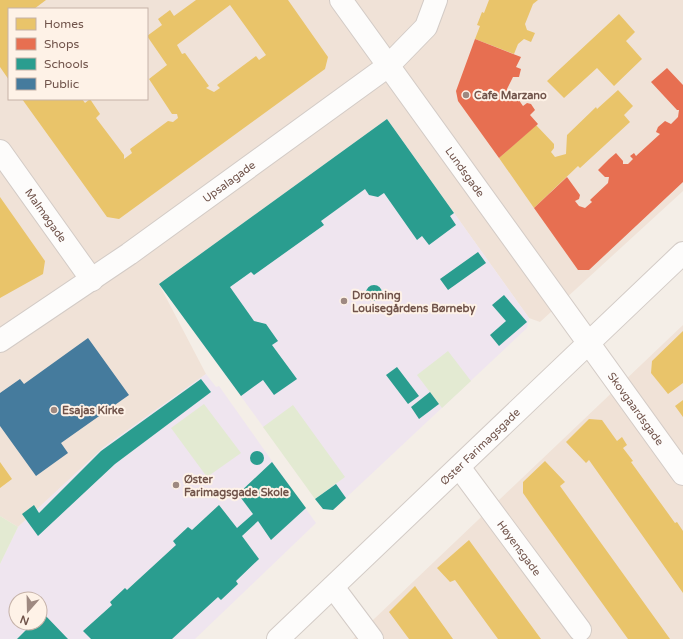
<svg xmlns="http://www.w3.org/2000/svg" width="683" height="639" viewBox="0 0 683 639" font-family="'Varela Round',sans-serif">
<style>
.residential{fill:#f0e2d7;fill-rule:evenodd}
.education{fill:#efe5ef;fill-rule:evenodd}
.green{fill:#e3ead2}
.homes{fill:#e9c46a;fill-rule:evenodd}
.shops{fill:#e76f51}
.schools{fill:#2a9d8f}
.public{fill:#457b9d}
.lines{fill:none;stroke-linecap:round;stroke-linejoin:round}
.minor-casing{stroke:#d3cbc6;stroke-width:24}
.tertiary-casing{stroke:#d3cbc6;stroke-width:24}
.minor{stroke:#fdfcfb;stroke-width:22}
.tertiary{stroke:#fdfcfb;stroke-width:22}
.poi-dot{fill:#9e8981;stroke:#fef2e7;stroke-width:1.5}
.labels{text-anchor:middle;stroke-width:4;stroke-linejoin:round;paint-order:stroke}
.poi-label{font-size:11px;font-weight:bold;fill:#70534a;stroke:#fef2e7;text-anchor:start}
.street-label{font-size:11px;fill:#70534a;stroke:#fef2e7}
</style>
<rect width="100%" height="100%" fill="#f4eee7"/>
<!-- residential -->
<path class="residential" d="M0,0H683V191L540,322L529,318L387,119L159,284L206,374L104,447L18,527L0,516ZM9,9H147V99H9Z
M683,325V639H353Z"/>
<!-- education -->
<path class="education" d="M387,119L529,318L527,328L333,510L323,509L159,284Z
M206,374L216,387L219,386L316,523L195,639H0V564L18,527L104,447ZM16,599H40V623H16Z"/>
<!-- green -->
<path class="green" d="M448,351L471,381L442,408L417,375Z
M204,404L241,453L207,477L171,428Z
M293,405L345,477L315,499L263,427Z
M0,516L18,527L0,564Z"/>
<!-- homes -->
<path class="homes" d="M0,0H46L34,9H9V80L0,67Z
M196,0H288L328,57L325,69L119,219L107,217L22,99H82L85,103L90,99L100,114L96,118L124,155V159L132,153L130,149L168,121L173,122L178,118L177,114H172L149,79L167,65L147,36L162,25L158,19L170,10L174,16ZM230,5L266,55L259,60L256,56L217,85L220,88L214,92L206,88L209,86L185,53L182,54L177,45Z
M489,0H538L533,4L525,24L527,30L535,33L531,42L524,39L518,44L514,54L475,39L480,26L477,25L482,12L484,13Z
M619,14L635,32L626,41L642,59L614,86L597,68L564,98L547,81Z
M618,90L633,106L624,115L630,122L580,168L578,166L534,208L499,158L536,125L554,144V148L551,152L555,157L566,154L567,135L596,107L597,109Z
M0,197L45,261L43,274L0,298Z
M683,331V383L668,394L651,373L652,361Z
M683,400V417L675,406Z
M589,419L602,420L617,441L622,437L627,445L623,448L633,461L631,462L675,523L677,522L683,531V593L589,460L586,463L566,442Z
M545,461L565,482L560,486L670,639H628L537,513L523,493V482Z
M0,462L12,479L0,488Z
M469,540L541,639H498L455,580L450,582L437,568Z
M415,586L453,639H409L389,612Z"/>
<!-- shops -->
<path class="shops" d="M475,39L521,57L516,67L521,69L519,77H513L507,89L511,95L514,93L523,106L527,103L531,104L535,110L530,115L538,124L499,158L458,101L456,91Z
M667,68L683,85V182L589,270H578L534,208L567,177L580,195L579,199L575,201L579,206L585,208L592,202L590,200L608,183L609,177H605L598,170L609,159L616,153L623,161V164H628L633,159L630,156L634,153L636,156L660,134L656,132L658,127L665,121L671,124L678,117L679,110H677L651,82Z"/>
<!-- schools -->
<path class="schools" d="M387,119L454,213L450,216L456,225L429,245L422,236L417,240L384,193L378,197L369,195L365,189L321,221L324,225L254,275L251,272L230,287L254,321L266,324L278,341L272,345L297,379L274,395L263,380L241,396L159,284Z
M478,252L486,263L448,290L440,279Z
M366 293a8 8 0 1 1 16 0a8 8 0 1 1-16 0Z
M504,295L527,322L499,346L490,335L506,321L492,305Z
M397,367L419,396L408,404L386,375Z
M201,379L211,392L115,464L38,536L22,514L34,505L39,513L101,451Z
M430,392L439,404L419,419L411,407Z
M250 458a7 7 0 1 1 14 0a7 7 0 1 1-14 0Z
M272,462L306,508L271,540L258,521L242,536L259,559L236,581L238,584L221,600L218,597L172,639H91L83,631L112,605L110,602L125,588L127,590L176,545L173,541L188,527L192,530L219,505L237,528L253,514L238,494Z
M336,484L346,498L333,510L323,509L315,499Z
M43,613L68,639H17L33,623H40V617Z"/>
<!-- public -->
<path class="public" d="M88,338L129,395L61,443L68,453L36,476L0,426V393L20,379L24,384Z"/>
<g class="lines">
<defs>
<g id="minor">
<path id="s1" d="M341,0L683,474"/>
<path id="s2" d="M0,151L92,280"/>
<path id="s3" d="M0,341L129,254L388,66L426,27L436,0"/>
<path id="s4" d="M459,467L580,630"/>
<path d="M333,587L372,639"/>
</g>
<g id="tertiary">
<path id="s5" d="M278,639L683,253"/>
</g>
</defs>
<!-- minor casing -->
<use href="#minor" class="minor-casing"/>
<!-- tertiary casing -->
<use href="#tertiary" class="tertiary-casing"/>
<!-- minor -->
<use href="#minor" class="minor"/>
<!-- tertiary -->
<use href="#tertiary" class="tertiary"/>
</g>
<!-- markers -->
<g class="poi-dot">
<circle cx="466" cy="95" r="4"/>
<circle cx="344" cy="301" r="4"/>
<circle cx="54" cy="410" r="4"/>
<circle cx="176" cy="485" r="4"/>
</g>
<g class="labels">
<!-- poi labels -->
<g class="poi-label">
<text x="474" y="99">Cafe Marzano</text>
<text x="352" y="299">Dronning<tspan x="352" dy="13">Louisegårdens Børneby</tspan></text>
<text x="62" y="414">Esajas Kirke</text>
<text x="184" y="483">Øster<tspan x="184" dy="13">Farimagsgade Skole</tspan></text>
</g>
<!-- street labels -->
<g class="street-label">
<text dy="4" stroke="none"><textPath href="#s1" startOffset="212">Lundsgade</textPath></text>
<text dy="4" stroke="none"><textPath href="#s3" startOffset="279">Upsalagade</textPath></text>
<text dy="4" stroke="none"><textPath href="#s2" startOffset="79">Malmøgade</textPath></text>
<text dy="4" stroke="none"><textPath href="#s1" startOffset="504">Skovgaardsgade</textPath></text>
<text dy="4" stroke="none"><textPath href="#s5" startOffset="279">Øster Farimagsgade</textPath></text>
<text dy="4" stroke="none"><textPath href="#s4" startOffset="101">Høyensgade</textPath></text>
</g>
</g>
<!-- legend -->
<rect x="8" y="8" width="140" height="92" fill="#fef2e7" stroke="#c5b2a8"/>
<rect x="16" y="18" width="20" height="12" fill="#e9c46a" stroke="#c5b2a8"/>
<text x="44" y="28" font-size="12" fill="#70534a">Homes</text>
<rect x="16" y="38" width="20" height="12" fill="#e76f51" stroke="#c5b2a8"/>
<text x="44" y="48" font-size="12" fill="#70534a">Shops</text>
<rect x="16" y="58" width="20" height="12" fill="#2a9d8f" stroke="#c5b2a8"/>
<text x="44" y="68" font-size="12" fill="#70534a">Schools</text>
<rect x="16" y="78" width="20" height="12" fill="#457b9d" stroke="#c5b2a8"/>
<text x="44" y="88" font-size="12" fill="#70534a">Public</text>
<!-- north arrow -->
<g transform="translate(28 611) rotate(200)"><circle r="19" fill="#fef2e7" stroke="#c5b2a8"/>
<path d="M0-3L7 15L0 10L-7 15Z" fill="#9e8981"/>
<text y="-6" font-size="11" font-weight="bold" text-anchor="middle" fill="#70534a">N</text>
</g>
</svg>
